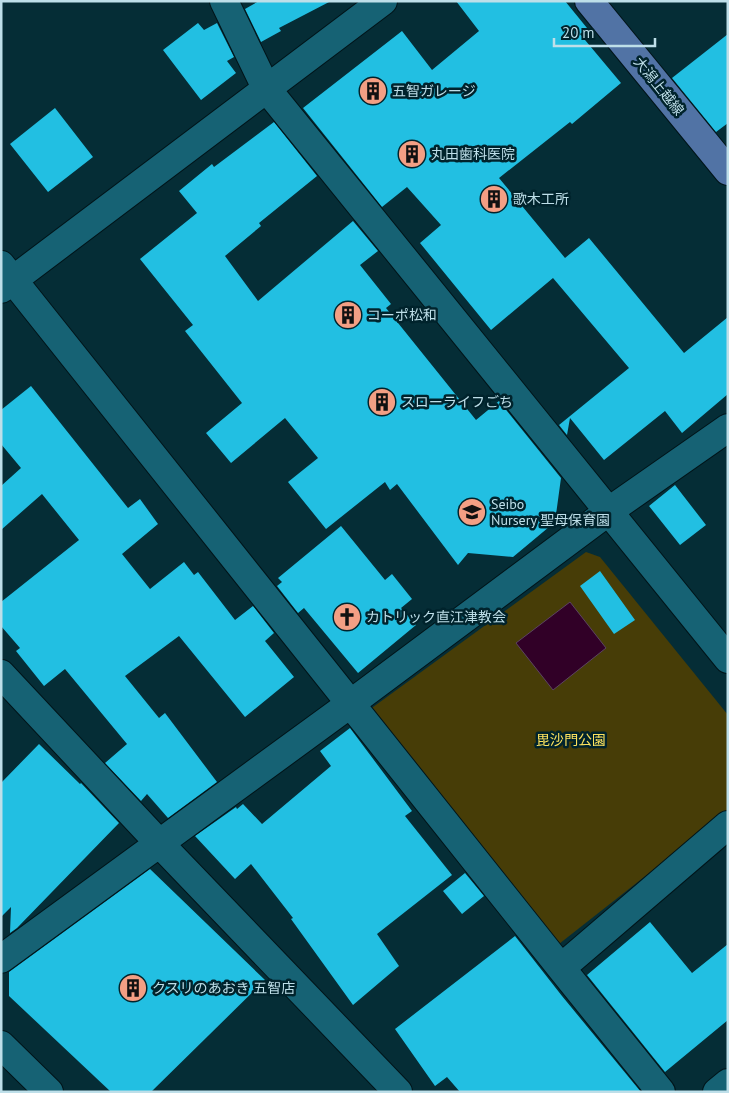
<svg xmlns="http://www.w3.org/2000/svg" width="729" height="1093" viewBox="0 0 729 1093" font-family="'PT Sans','Noto Sans JP',sans-serif">
<style>
.green{fill:#473d07}
.water{fill:#310027;stroke:#5b4361}
.building{fill:#22bfe2}
.lines{fill:none;stroke-linecap:round;stroke-linejoin:round}
.minor-casing{stroke:#011419;stroke-width:30}
.major-casing{stroke:#011419;stroke-width:30}
.minor{stroke:#166274;stroke-width:28}
.major{stroke:#5173a5;stroke-width:28}
.labels{text-anchor:middle;stroke-width:5;stroke-linejoin:round;paint-order:stroke}
.street-label{font-size:14px;fill:#bedfe9;stroke:#00232c}
.poi-label{font-size:14px;fill:#bedfe9;stroke:#00232c;text-anchor:start}
.park-label{font-size:14px;fill:#fde35e;stroke:#00232c}
</style>
<rect width="100%" height="100%" fill="#052d36"/>
<!-- green -->
<path class="green" d="M586,552L600,557L728,715V811L559,944L369,710Z"/>
<!-- water -->
<path class="water" d="M570,602L606,648L553,690L516,643Z"/>
<!-- building -->
<path class="building" d="M259,1H331L279,28L281,31L261,42L245,9Z
M456,1H565L587,28L580,34L621,83L572,124L570,122L499,178L565,258L589,238L684,353L728,317V394L682,433L665,411L604,460L570,418L567,435L559,425L629,368L553,278L491,330L420,243L441,225L407,187L382,207L303,108L402,31L432,70L479,31Z
M198,23L204,30L217,23L234,57L227,61L236,73L201,100L163,50Z
M728,34V123L716,132L672,78Z
M55,108L93,157L48,192L10,144Z
M274,122L317,176L259,223L261,226L225,256L258,301L353,221L378,251L360,265L391,304L386,308L476,420L499,401L561,478L555,522L513,557L468,553L458,565L397,484L390,490L385,482L326,529L288,482L318,458L285,418L231,463L206,433L242,403L185,331L193,325L140,259L197,213L179,191L212,164L214,167Z
M31,386L128,508L140,499L158,524L122,554L150,589L184,562L194,575L198,572L235,620L253,606L274,633L265,641L294,677L245,717L179,636L125,676L159,718L165,713L217,782L168,818L147,794L141,801L105,763L127,744L65,669L44,686L16,651L20,648L1,626V602L79,540L42,494L1,530V486L21,468L1,444V410Z
M675,485L706,525L680,545L649,506Z
M341,526L385,580L392,574L412,599L401,608L416,625L358,673L304,608L298,613L277,586L282,582L278,578Z
M600,571L635,620L614,634L580,586Z
M350,728L412,811L405,816L452,875L377,934L399,966L353,1005L291,919L293,918L251,864L235,879L195,836L236,807L237,809L243,804L262,824L331,766L320,751Z
M39,744L80,784L81,783L119,823L17,928L10,933L11,907L1,917V783Z
M150,869L265,980L151,1092H111L9,996V972Z
M465,873L484,896L462,914L443,891Z
M650,922L692,973L728,944V1020L665,1072L587,975Z
M515,936L562,996L641,1092H460L447,1077L435,1086L395,1029Z"/>
<g class="lines">
<defs>
<path id="minor" d="M224,1L266,88L728,659
M1,265L561,968L661,1092
M1,289L383,1
M1,674L160,844L398,1092
M1,959L350,704L609,511L728,428
M561,968L728,825
M1,1045L49,1092
M717,1092L728,1083"/>
<path id="major" d="M589,1L728,171"/>
</defs>
<!-- minor casing -->
<use href="#minor" class="minor-casing"/>
<!-- major casing -->
<use href="#major" class="major-casing"/>
<!-- minor -->
<use href="#minor" class="minor"/>
<!-- major -->
<use href="#major" class="major"/>
</g>
<!-- icons -->
<defs>
<symbol id="building-disc" viewBox="-11 -11 22 22"><circle r="9.5" fill="#f39f84" stroke="#00232c"/><path d="M-4-6H4V6H1V3H-1V6H-4ZM-2.5-4.3h1.7v1.8h-1.7ZM.8-4.3h1.7v1.8H.8ZM-2.5-1h1.7V.8h-1.7ZM.8-1h1.7V.8H.8Z" fill="#111"/></symbol>
<symbol id="school-disc" viewBox="-11 -11 22 22"><circle r="9.5" fill="#f39f84" stroke="#00232c"/><path d="M0-5L7-2L0 1L-7-2ZM-4 1L0 2.5L4 1V4Q0 6-4 4Z" fill="#111"/></symbol>
<symbol id="church-disc" viewBox="-11 -11 22 22"><circle r="9.5" fill="#f39f84" stroke="#00232c"/><path d="M-1.2-6h2.4v3.5h3.3v2.4h-3.3V6h-2.4V-.1h-3.3v-2.4h3.3Z" fill="#111"/></symbol>
</defs>
<g fill-rule="evenodd">
<use href="#building-disc" x="357" y="75" width="32" height="32"/>
<use href="#building-disc" x="396" y="138" width="32" height="32"/>
<use href="#building-disc" x="478" y="183" width="32" height="32"/>
<use href="#building-disc" x="332" y="299" width="32" height="32"/>
<use href="#building-disc" x="366" y="386" width="32" height="32"/>
<use href="#school-disc" x="456" y="496" width="32" height="32"/>
<use href="#church-disc" x="331" y="601" width="32" height="32"/>
<use href="#building-disc" x="117" y="972" width="32" height="32"/>
</g>
<g class="labels">
<!-- street labels -->
<g class="street-label">
<text transform="translate(659 86) rotate(51)" y="5">大潟上越線</text>
</g>
<!-- poi labels -->
<g class="poi-label">
<text x="392" y="96">五智ガレージ</text>
<text x="431" y="159">丸田歯科医院</text>
<text x="513" y="204">歌木工所</text>
<text x="367" y="320">コーポ松和</text>
<text x="401" y="407">スローライフごち</text>
<text x="491" y="509">Seibo<tspan x="491" dy="16">Nursery 聖母保育園</tspan></text>
<text x="366" y="622">カトリック直江津教会</text>
<text x="152" y="993">クスリのあおき 五智店</text>
</g>
<!-- park labels -->
<g class="park-label">
<text x="571" y="745">毘沙門公園</text>
</g>
</g>
<!-- border -->
<rect width="729" height="1093" fill="none" stroke="#bedfe9" stroke-width="5"/>
<!-- scale -->
<path d="M554 38v8h101v-8" fill="none" stroke="#bedfe9" stroke-width="2.5"/>
<text x="562" y="38" font-size="15" fill="#bedfe9" stroke="#00232c" stroke-width="4" paint-order="stroke">20 m</text>
</svg>
